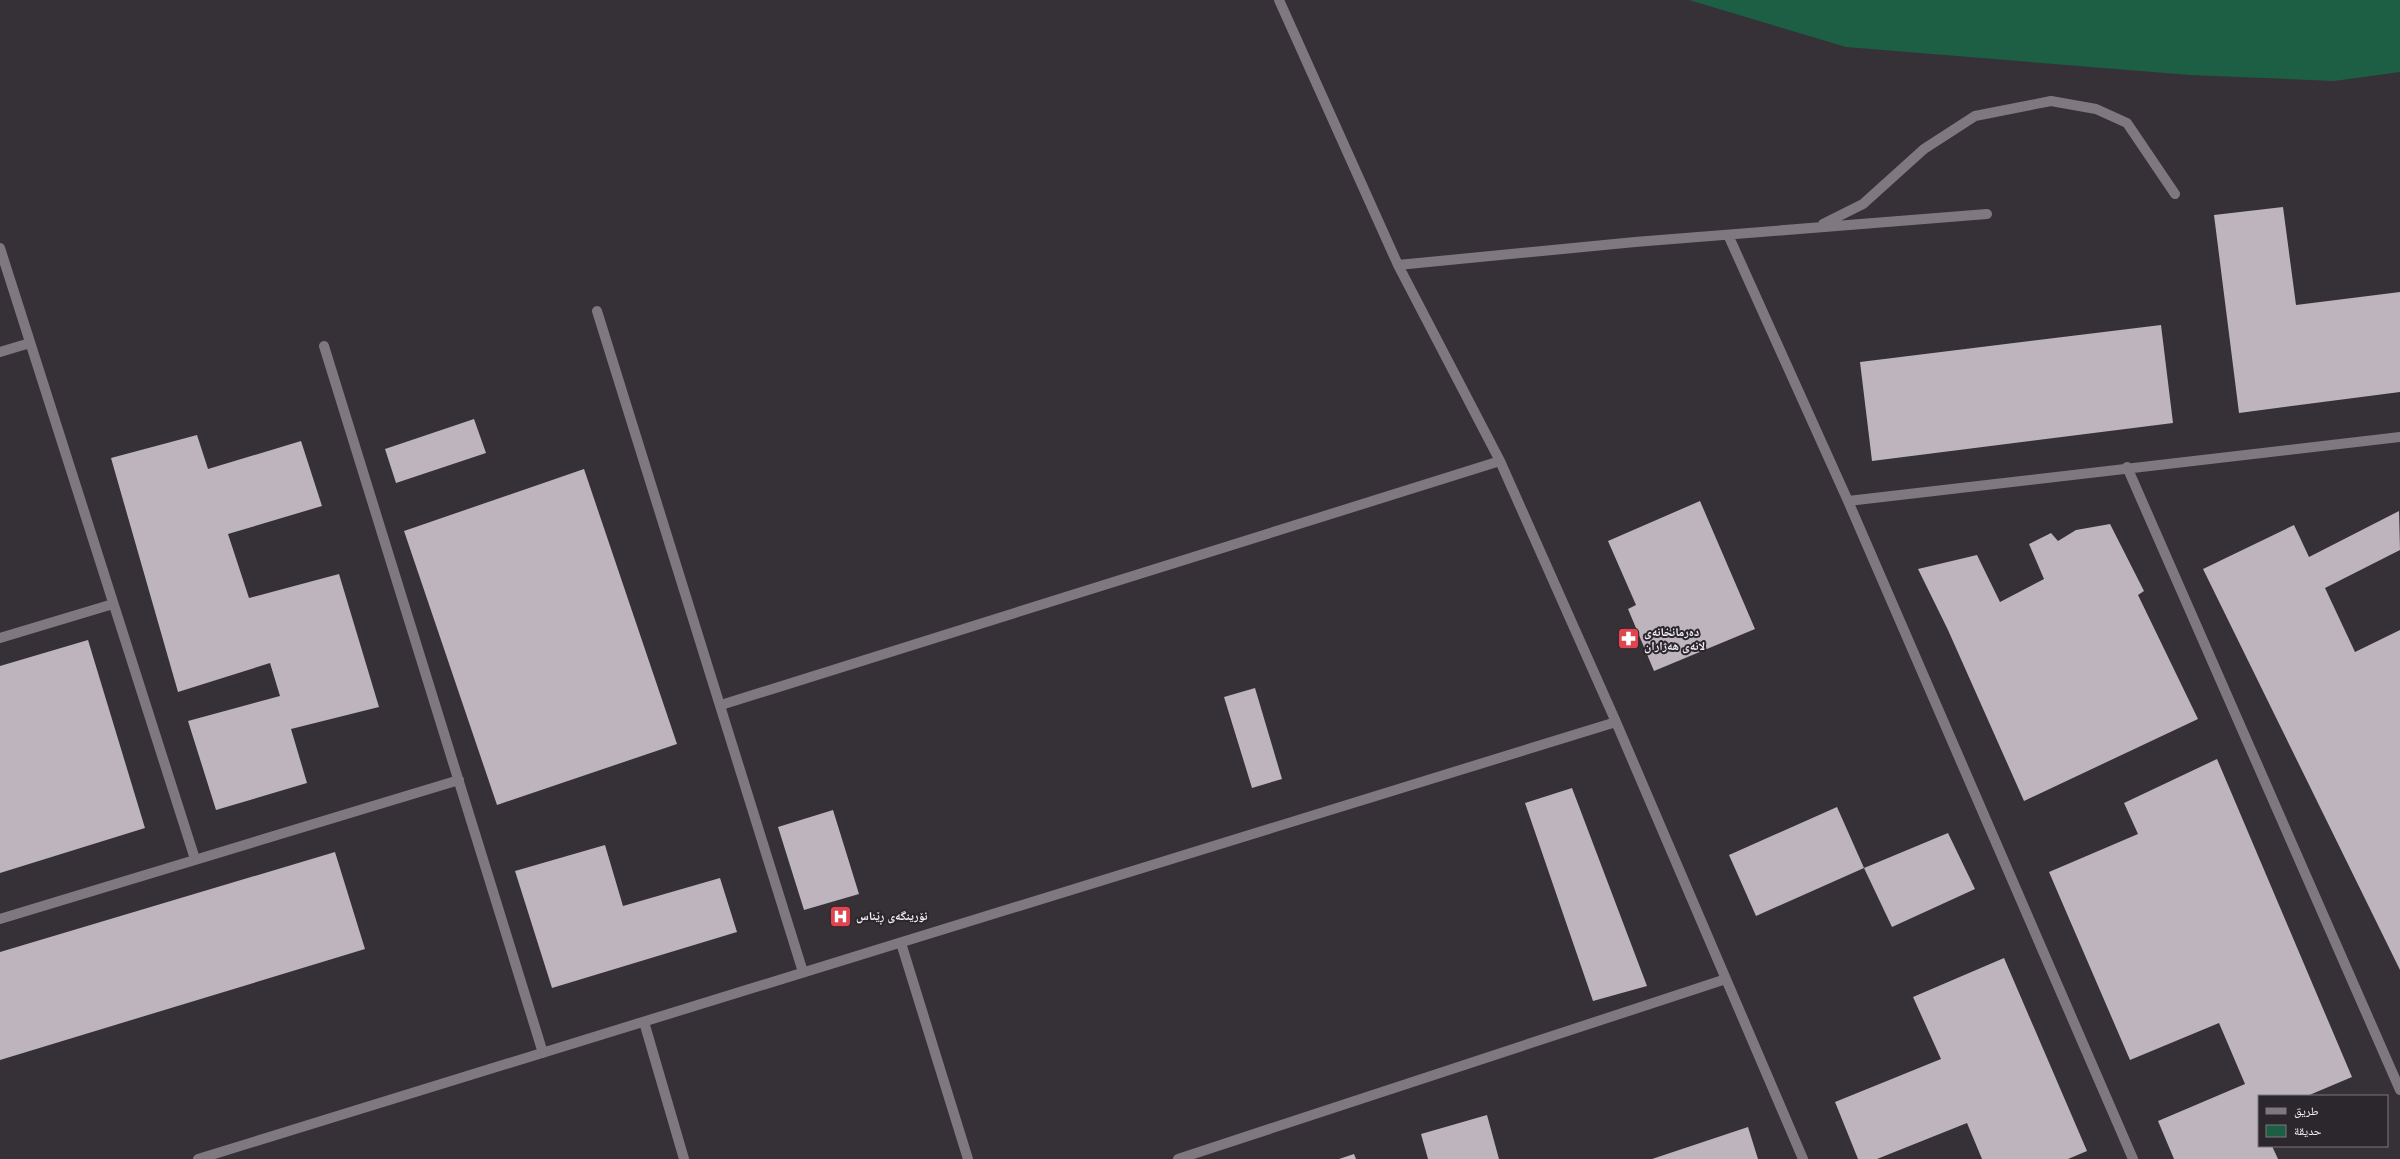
<svg xmlns="http://www.w3.org/2000/svg" width="2400" height="1159" viewBox="0 0 2400 1159" font-family="'Noto Sans','Noto Naskh Arabic',sans-serif">
<style>
.green{fill:#1c5f45}
.building{fill:#bdb4be}
.lines{fill:none;stroke-linecap:round;stroke-linejoin:round}
.minor{stroke:#7f7881;stroke-width:10}
.labels{text-anchor:middle;stroke-width:4;stroke-linejoin:round;paint-order:stroke}
.poi-label{font-size:12px;font-weight:bold;fill:#f4f0f5;stroke:#2c262d;text-anchor:start}
</style>
<rect width="100%" height="100%" fill="#363037"/>
<!-- green -->
<path class="green" d="M1689,0H2400V72L2334,81L2190,75L1846,47Z"/>
<!-- building -->
<path class="building" d="M2283,207L2296,305L2400,292V392L2239,413L2214,215Z
M2161,325L2173,423L1872,461L1860,362Z
M474,419L486,453L396,483L385,449Z
M197,435L208,469L301,441L322,506L228,534L249,598L339,574L379,707L291,729L307,783L216,810L188,721L280,696L270,663L178,692L111,458Z
M584,469L677,744L497,805L404,531Z
M1700,501L1755,629L1654,671L1628,609L1636,605L1608,541Z
M2399,511L2400,550L2325,588L2355,652L2400,630V970L2203,569L2294,525L2309,557Z
M2110,524L2144,591L2138,595L2198,719L2024,801L1948,630L1918,569L1977,555L2000,602L2044,579L2029,544L2051,533L2058,541L2076,530Z
M88,640L145,828L0,873V666Z
M1255,688L1282,779L1252,788L1224,697Z
M2217,759L2352,1077L2307,1096H2259V1146H2272L2278,1159H2174L2158,1121L2245,1084L2219,1023L2130,1060L2049,872L2138,834L2124,803Z
M1572,788L1647,986L1593,1001L1525,803Z
M1837,807L1864,868L1948,833L1975,889L1892,927L1864,868L1756,916L1729,855Z
M833,810L859,894L804,910L778,827Z
M605,845L623,906L720,878L737,932L552,988L515,871Z
M335,852L365,949L0,1060V952Z
M2004,958L2087,1151L2068,1159H1982L1967,1123L1877,1159H1858L1835,1102L1941,1059L1913,997Z
M1487,1115L1499,1159H1428L1421,1134Z
M1748,1127L1758,1159H1652Z
M1354,1154L1356,1159H1339Z"/>
<g class="lines">
<!-- minor -->
<path class="minor" d="M1279,0L1398,265L1500,461L1616,722L1803,1159
M1823,224L1863,204L1924,149L1975,116L2051,101L2096,109L2127,123L2175,194
M1729,237L1848,501L2133,1159
M0,248L195,859
M1398,265L1635,242L1987,214
M597,311L803,972
M324,346L543,1053
M0,352L30,343
M2127,467L2400,1090
M1848,501L2400,437
M0,638L113,604
M721,705L1500,461
M0,919L459,780
M901,943L968,1159
M644,1022L684,1159
M198,1159L1616,722
M1178,1159L1726,979"/>
</g>
<!-- icons -->
<defs>
<symbol id="pharmacy-square" viewBox="-11 -11 22 22"><rect x="-9" y="-9" width="18" height="18" rx="4" fill="#e0444e" stroke="#2c262d"/><path d="M-2-6h4v4h4v4h-4v4h-4v-4h-4v-4h4Z" fill="#fff"/></symbol>
<symbol id="hospital-square" viewBox="-11 -11 22 22"><rect x="-9" y="-9" width="18" height="18" rx="4" fill="#e0444e" stroke="#2c262d"/><path d="M-5-5h3v3.5h4V-5h3V5h-3V1.5h-4V5h-3Z" fill="#fff"/></symbol>
</defs>
<g fill-rule="evenodd">
<use href="#pharmacy-square" x="1616" y="626" width="25" height="25"/>
<use href="#hospital-square" x="828" y="904" width="25" height="25"/>
</g>
<g class="labels">
<!-- poi labels -->
<g class="poi-label">
<text x="1644" y="636">دەرمانخانەی<tspan x="1644" dy="14">لانەی هەژاران</tspan></text>
<text x="856" y="920">نۆرینگەی ڕێناس</text>
</g>
</g>
<!-- legend -->
<rect x="2258" y="1095" width="130" height="52" fill="#2c262d" stroke="#7c777d"/>
<rect x="2266" y="1108" width="20" height="6" fill="#7f7881" stroke="#7c777d"/>
<text x="2294" y="1115" font-size="12" fill="#f4f0f5">طريق</text>
<rect x="2266" y="1125" width="20" height="12" fill="#1c5f45" stroke="#7c777d"/>
<text x="2294" y="1135" font-size="12" fill="#f4f0f5">حديقة</text>
</svg>
